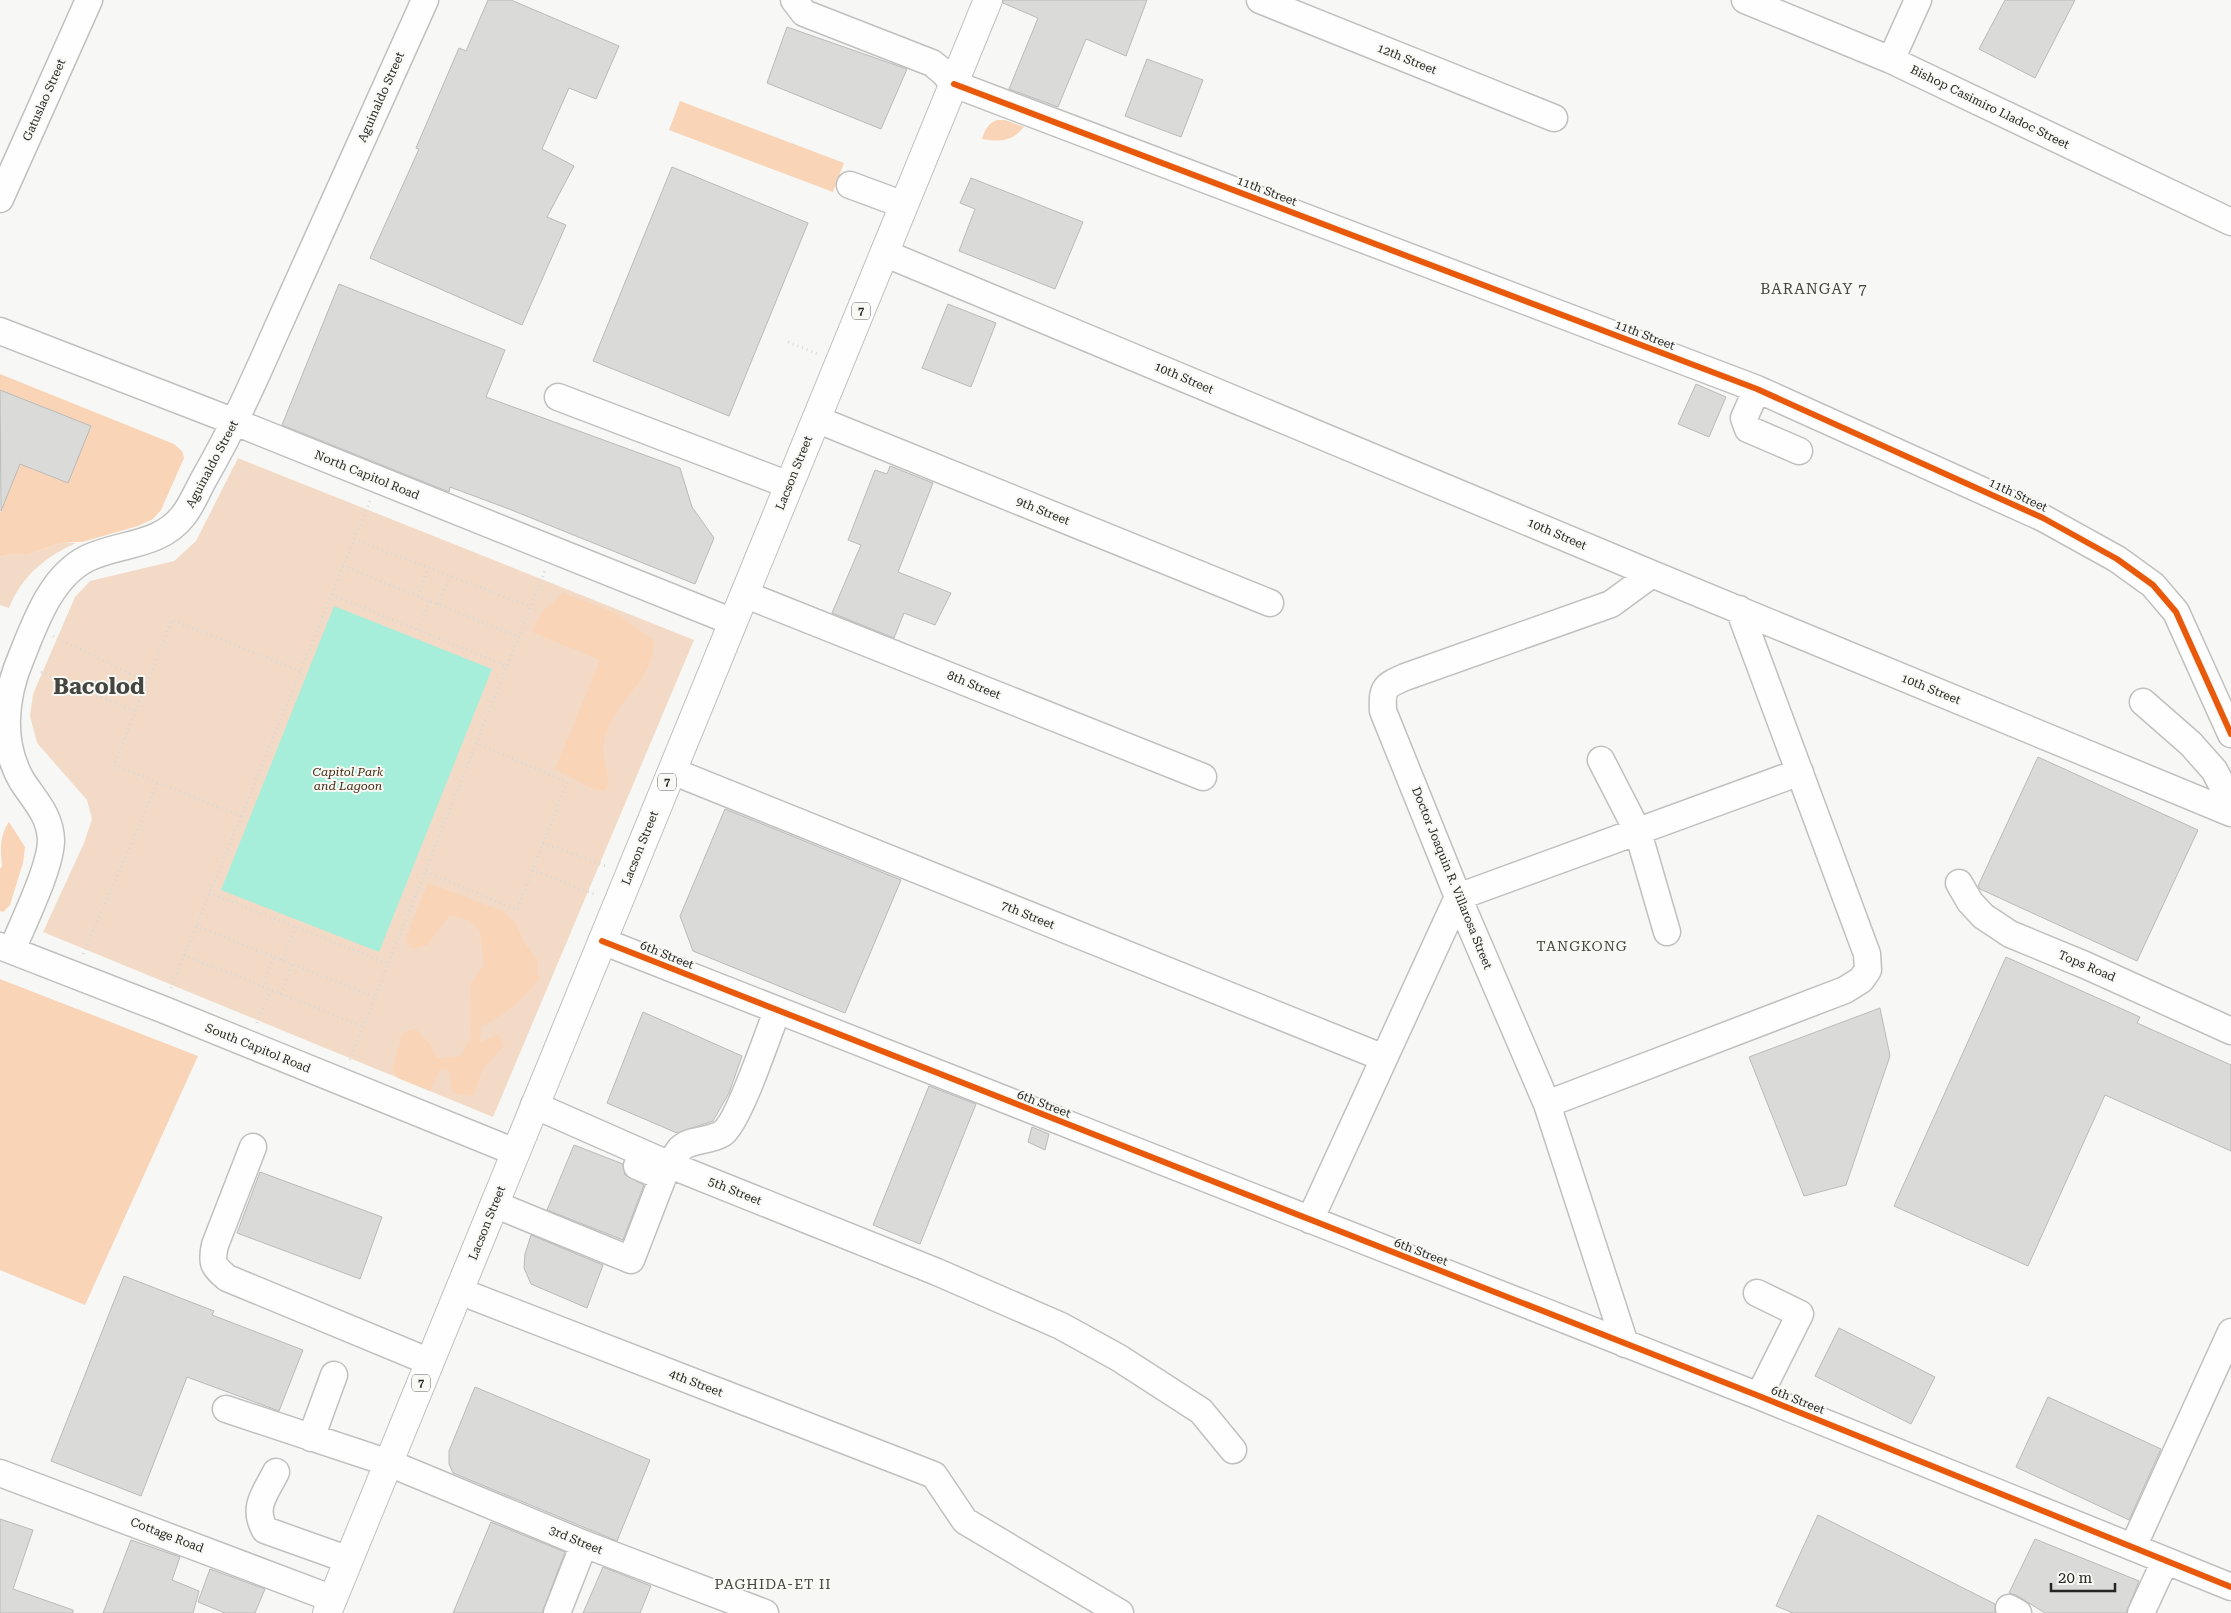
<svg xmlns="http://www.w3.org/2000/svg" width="2231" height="1613" viewBox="0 0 2231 1613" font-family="'Roboto Serif',serif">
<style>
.green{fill:#f3dac6}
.forest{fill:#f9d4b7}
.water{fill:#a7eeda}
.building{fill:#dadad8;stroke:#babab8}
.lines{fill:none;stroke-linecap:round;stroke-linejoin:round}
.minor-casing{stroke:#c0c0bf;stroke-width:29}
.major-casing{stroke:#c0c0bf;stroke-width:30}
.path{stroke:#d8d9d7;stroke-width:3;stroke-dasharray:1 4;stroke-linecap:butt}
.minor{stroke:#fefefe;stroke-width:26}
.major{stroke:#fefefe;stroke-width:28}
.cycleway-casing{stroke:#f8f9f4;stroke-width:9}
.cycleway{stroke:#e8590c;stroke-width:6}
.labels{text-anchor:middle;stroke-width:4;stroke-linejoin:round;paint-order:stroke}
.shield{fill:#f8f9f4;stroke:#646562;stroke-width:1}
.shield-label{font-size:11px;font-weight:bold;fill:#252624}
.street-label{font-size:12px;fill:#252624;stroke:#f8f9f4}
.park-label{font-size:12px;font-style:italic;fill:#452914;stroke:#f8f9f4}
.neighbourhood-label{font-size:14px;letter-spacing:1px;fill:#444541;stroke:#f8f9f4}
.quarter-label{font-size:15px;letter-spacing:1px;fill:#444541;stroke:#f8f9f4}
.town-label{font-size:22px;font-weight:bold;fill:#444541;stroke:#f8f9f4}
</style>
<rect width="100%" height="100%" fill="#f7f8f5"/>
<!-- green -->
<path class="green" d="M238,458L694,640L493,1117L43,932L84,843L92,819L87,800L37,743L30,716L33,694L75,597L90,581L174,561L196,541Z
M63,542L76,543C45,557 22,576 9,608L0,605V557L11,554H29Z"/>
<!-- forest -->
<path class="forest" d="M680,101L844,163L833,192L669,130Z
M997,120H1005L1024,127C1011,142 1001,142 982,139C985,130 987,124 997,120Z
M0,374L174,444L182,451L184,458L161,510L153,519L138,526L82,542H63L29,554H11L0,557V513L23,455L31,469L68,483L90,426L0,390Z
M563,593L616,613L654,641C654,682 610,703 604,742C602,755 607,772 609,784L605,790L593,789L555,769L600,660L532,632L541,613Z
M9,822L25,847L23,863L10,905L3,912L0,911V869L2,866C0,851 0,834 9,822Z
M428,883L502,911L516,923L523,941L538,961V980C520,1001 507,1015 481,1026L480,1042L499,1034L504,1046L483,1069L473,1096L452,1093L449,1070L440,1069L430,1091L398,1078L392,1070L402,1034L415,1028L429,1043L438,1058L461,1056L470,1038L471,984L484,964L480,931L469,920L450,915L427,945L411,949L405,940Z
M0,979L198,1056L85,1305L0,1270Z"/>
<!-- water -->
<path class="water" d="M334,606L492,669L379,952L221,890Z"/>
<!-- building -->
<path class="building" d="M488,0H511L619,46L596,99L569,88L542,149L574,166L547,217L566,225L522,325L370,258L419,149L416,148L459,48L466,51Z
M1003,0H1147L1126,56L1086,39L1058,107L1009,89L1038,18L1003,3Z
M2005,0H2075L2035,78L1979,49Z
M787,27L907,69L881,129L767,83Z
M1147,59L1203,80L1181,137L1125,116Z
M672,167L808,223L729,416L593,361Z
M971,178L1083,222L1055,289L959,251L975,209L960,203Z
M339,284L505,350L486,397L680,468L692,507L714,538L695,584L509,509L450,487L449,492L282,425Z
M948,304L996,323L971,387L922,368Z
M1696,384L1726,397L1709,437L1678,424Z
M0,390L91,426L68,483L20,464L1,511Z
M890,466L933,483L898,572L951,593L935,625L904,613L894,638L832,613L861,545L848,540L875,470L887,474Z
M2038,757L2198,830L2137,961L1980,889L1978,886Z
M725,809L901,880L845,1013L693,951L680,916Z
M2006,957L2140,1017L2137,1023L2231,1065V1151L2105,1095L2028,1266L1894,1206Z
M1880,1008L1890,1056L1846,1185L1804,1196L1749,1057Z
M643,1012L742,1056L729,1093L713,1121L677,1133L607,1103Z
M929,1086L976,1104L920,1244L873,1225Z
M1032,1127L1049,1134L1045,1150L1028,1142Z
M574,1145L623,1164L625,1175L644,1185L623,1240L547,1210Z
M260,1172L382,1217L360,1279L237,1233Z
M531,1235L603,1265L587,1308L531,1284L524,1268L525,1254Z
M124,1276L214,1311L212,1315L303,1350L279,1411L187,1377L141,1496L51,1461Z
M1839,1328L1935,1377L1911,1424L1815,1376Z
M475,1387L650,1460L617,1541L453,1473L449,1464V1451Z
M2048,1397L2161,1449L2129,1520L2016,1467Z
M1818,1515L1995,1604V1613H1793L1776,1606Z
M0,1519L33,1530L13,1589L73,1610V1613H0Z
M491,1522L565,1552L542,1613H453Z
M2035,1539L2139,1581L2126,1613H2045L2016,1595L2009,1593Z
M131,1540L180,1557L172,1580L199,1591L193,1613H103Z
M603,1567L651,1586L640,1613H583Z
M210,1569L265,1589L255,1613H225L198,1602Z"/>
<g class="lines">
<defs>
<path id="minor" d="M794,0L804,13L932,63L942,71L954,84L1757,389L2043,518L2117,559L2153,585L2176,612L2231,734
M1260,0L1554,118
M1745,0L1891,60L2231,222
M1891,60L1918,0
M850,185L904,205
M0,199L89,0
M884,253L1652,574L2231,813
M0,331L235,422L733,622
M1757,389L1744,418L1748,429L1799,451
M558,397L789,485
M816,419L1270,603
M744,594L1203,777
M2143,702L2191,744L2214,770L2231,802
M1601,760L1638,832L1667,932
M672,771L1384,1058
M1959,883L1970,902L1983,916L2010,934L2085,965L2231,1031
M602,941L1759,1396L2231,1587
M0,946L162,1009L515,1152
M12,950C23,923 51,867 51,840C50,815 35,801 22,781C0,743 4,698 21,658C35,623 51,576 88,558C120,543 160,546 183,516C192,505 198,489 205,477C232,430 254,381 276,331C326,221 375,110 425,0
M1547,1104L1845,990L1861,980L1868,970L1867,954L1739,609
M534,1105L670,1165L937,1272L1061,1326L1119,1358L1201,1411L1233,1450
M253,1147L215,1245C211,1263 213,1266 227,1278L430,1362
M670,1165C673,1160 676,1154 680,1149C691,1138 710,1142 723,1133C739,1121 768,1034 777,1011
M494,1204L631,1260L663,1177L637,1166
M1310,1220L1458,897L1800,772
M459,1291L934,1475L965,1521L1120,1613
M1757,1293L1800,1314L1759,1396
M1625,1344L1547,1104L1458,897L1383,711C1382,688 1384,686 1405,677L1611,604L1652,574
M226,1409L389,1463L584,1544L765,1613
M311,1438L334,1375
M276,1472C265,1494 252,1507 265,1530L349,1560
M0,1473L333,1599
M2133,1547L2231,1332
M2009,1608L2018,1613
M557,1613L584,1544
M2141,1613L2165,1561"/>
<path id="major" d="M327,1613L988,0"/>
</defs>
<!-- minor casing -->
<use href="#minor" class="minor-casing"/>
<!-- major casing -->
<use href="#major" class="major-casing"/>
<!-- path -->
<path class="path" d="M788,342L818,354
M354,539L531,607
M343,566L519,637
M332,595L507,666
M418,596L428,568
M438,604L450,576
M418,630L430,601
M53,636L147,682
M41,672L135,711
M241,816L114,765L172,620L300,671
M543,843L608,867
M532,870L597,895
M426,872L517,910L567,782L476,743
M209,893L389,964
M196,926L375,997
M83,954L158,782
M184,955L364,1027
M282,960L296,927
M262,987L274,957
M171,988L370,501
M281,994L292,964
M257,1023L270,990
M350,1060L545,571"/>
<!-- minor -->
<use href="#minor" class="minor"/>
<!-- major -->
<use href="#major" class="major"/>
<defs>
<path id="cycleway" d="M954,84L1757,389L2043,518L2117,559L2153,585L2176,612L2231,734
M602,941L1759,1396L2231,1587"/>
</defs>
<!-- cycleway casing -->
<use href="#cycleway" class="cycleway-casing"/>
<!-- cycleway -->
<use href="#cycleway" class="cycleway"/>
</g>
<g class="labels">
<!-- shield labels -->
<g class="shield">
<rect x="852" y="302.5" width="18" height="17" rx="4"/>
<rect x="658" y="773.5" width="18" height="17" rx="4"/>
<rect x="412" y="1374.5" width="18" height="17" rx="4"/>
</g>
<g class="shield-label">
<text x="861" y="315">7</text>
<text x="667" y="786">7</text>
<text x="421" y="1387">7</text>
</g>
<!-- street labels -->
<g class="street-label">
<text transform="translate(1407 59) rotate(22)" y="4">12th Street</text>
<text transform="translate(381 97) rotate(-66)" y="4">Aguinaldo Street</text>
<text transform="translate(44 100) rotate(-66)" y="4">Gatuslao Street</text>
<text transform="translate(1990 107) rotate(26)" y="4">Bishop Casimiro Lladoc Street</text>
<text transform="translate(1267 191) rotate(21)" y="4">11th Street</text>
<text transform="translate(1645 335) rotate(21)" y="4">11th Street</text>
<text transform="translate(1184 378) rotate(23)" y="4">10th Street</text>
<text transform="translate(212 464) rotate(-62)" y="4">Aguinaldo Street</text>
<text transform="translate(794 473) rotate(-68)" y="4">Lacson Street</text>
<text transform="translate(367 475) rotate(22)" y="4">North Capitol Road</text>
<text transform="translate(2018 495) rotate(25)" y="4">11th Street</text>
<text transform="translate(1043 511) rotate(22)" y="4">9th Street</text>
<text transform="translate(1557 534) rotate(23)" y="4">10th Street</text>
<text transform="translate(974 685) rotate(22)" y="4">8th Street</text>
<text transform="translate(1931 689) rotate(22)" y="4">10th Street</text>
<text transform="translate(640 848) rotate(-68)" y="4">Lacson Street</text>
<text transform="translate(1452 878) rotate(68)" y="4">Doctor Joaquin R. Villarosa Street</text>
<text transform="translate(1028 915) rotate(22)" y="4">7th Street</text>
<text transform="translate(667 955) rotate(22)" y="4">6th Street</text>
<text transform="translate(2087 966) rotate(23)" y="4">Tops Road</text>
<text transform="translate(258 1048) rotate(22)" y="4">South Capitol Road</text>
<text transform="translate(1044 1104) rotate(21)" y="4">6th Street</text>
<text transform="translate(735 1191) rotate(22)" y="4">5th Street</text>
<text transform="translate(487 1223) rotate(-68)" y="4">Lacson Street</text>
<text transform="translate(1421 1252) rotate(21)" y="4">6th Street</text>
<text transform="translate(696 1383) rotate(21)" y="4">4th Street</text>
<text transform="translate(1798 1400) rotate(22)" y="4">6th Street</text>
<text transform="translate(167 1535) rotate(21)" y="4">Cottage Road</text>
<text transform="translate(576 1540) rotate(22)" y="4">3rd Street</text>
</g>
<!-- park labels -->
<g class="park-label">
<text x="348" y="776">Capitol Park<tspan x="348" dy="14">and Lagoon</tspan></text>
</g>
<!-- neighbourhood labels -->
<g class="neighbourhood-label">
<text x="1582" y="951">TANGKONG</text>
<text x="773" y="1589">PAGHIDA-ET II</text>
</g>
<!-- quarter labels -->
<g class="quarter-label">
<text x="1814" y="294">BARANGAY 7</text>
</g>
<!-- town labels -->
<g class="town-label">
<text x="99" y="694">Bacolod</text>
</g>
</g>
<!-- scale -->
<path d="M2051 1583v8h64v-8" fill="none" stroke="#252624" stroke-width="2.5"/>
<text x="2058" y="1583" font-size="15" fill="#252624" stroke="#f8f9f4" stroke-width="4" paint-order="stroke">20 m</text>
</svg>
